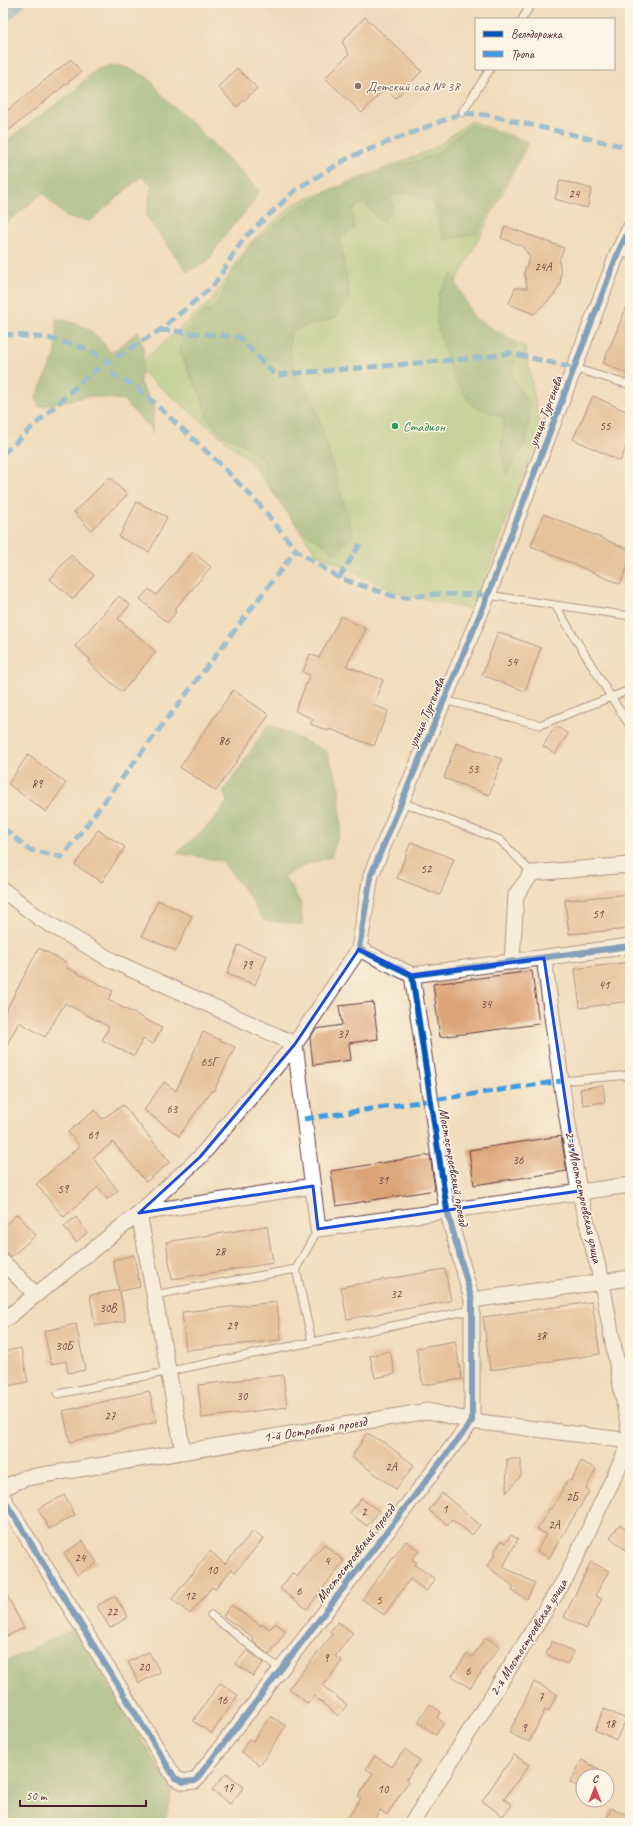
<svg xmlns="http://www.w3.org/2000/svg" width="633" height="1826" viewBox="0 0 633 1826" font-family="Caveat,sans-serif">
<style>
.built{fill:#ecd2b9}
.green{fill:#94c676;stroke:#6f7250}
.forest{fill:#77ab67;stroke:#606549}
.water{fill:#4fa9cc;stroke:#4c647c}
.building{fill:#dca377}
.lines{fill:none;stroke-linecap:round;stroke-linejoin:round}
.lane-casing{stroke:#633b41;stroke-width:9}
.street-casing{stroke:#633b41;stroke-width:17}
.lane{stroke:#fff;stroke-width:7}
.street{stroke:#fff;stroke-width:15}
.quiet{stroke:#409be1;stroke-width:5;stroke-dasharray:10 5;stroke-linecap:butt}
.cycleway-casing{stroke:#fcf5e5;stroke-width:8}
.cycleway{stroke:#0057b8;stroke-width:6}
.marked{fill:none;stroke:#1d4ed8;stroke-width:3;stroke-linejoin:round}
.education-dot{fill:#8d6e63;stroke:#fcf5e5;stroke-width:1.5}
.leisure-dot{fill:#2e9e5b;stroke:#fcf5e5;stroke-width:1.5}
.labels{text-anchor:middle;stroke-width:3;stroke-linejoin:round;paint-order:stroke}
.number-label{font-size:12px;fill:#6e403e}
.education-label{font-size:14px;fill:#785e54;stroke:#fcf5e5;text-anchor:start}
.street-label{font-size:14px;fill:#4a1f2b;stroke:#fcf5e5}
.leisure-label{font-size:14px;fill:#27864d;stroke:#fcf5e5;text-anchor:start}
</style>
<rect width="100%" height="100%" fill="#fcf5e5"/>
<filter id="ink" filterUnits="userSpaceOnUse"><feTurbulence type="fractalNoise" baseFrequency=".025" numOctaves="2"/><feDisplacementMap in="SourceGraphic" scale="8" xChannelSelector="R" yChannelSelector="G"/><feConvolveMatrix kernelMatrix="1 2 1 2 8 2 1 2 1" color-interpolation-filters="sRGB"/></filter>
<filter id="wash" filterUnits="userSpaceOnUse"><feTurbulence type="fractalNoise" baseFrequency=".012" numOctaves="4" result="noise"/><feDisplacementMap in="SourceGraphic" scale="16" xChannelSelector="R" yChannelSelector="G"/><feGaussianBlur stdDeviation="0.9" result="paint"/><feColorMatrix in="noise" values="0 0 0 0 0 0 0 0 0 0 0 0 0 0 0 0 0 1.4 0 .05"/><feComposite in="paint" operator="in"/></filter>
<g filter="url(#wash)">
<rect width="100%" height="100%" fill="#f0dcbb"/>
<!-- built -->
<path class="built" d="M248,3H395L456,64L414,109L319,152L302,110L223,26Z"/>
<!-- green -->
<path class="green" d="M471,121L529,142L446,301L525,347L541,430L473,610L398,593L316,553L250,461L136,367L212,300L250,243L294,204L433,149Z"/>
<!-- forest -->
<path class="forest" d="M110,64L122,65L149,78L168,102L193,124L259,190L253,203L226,234L207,262L187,272L146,216L152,184L141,177L90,221L67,218L43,193L3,226V143L73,92L95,69Z
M470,125L526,143L477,233L444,240L434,203L410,192L391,196L393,211L381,222L364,202L352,210L354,229L340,239L350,299L335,318L292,330L289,347L297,375L313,399L353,535L336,553L298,528L267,482L264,459L237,440L220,435L207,417L201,395L191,378L180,351L184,333L201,315L218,304L228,280L252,244L296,209L329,192L388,169L435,155Z
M452,274L475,320L516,345L512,377L530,405L527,440L506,475L501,450L504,418L472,405L454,379L436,323L438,295Z
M56,319C86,324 93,329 111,353L139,331L144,353L140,383L154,407L152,434V430L123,400L90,396L39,407L36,397L56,353Z
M269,724L326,751L339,784L341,829L331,857L305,865L284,876L300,901L303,925L263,920L249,896L222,861L177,853L213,821L227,802L223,792Z
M75,1628L172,1790L165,1823H3V1663Z"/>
<!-- water -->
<path class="water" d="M3,3H26L3,27Z"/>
<g id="blocks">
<!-- building -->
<path class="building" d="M365,17L422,71L396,98L385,88L362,113L325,78L349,54L342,42Z
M71,59L81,72L3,135V114Z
M237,68L257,88L237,107L218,87Z
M560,180L592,189L587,208L555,199Z
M505,226L564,248L559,260L561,274L560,285L554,295L534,314L509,304L515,288H527L524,272L530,257L522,246L501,238Z
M630,299V375L603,363Z
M593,396L630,413V438L620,461L573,439Z
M110,477L127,495L91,530L74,512Z
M137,502L167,517L149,552L119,537Z
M544,514L630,550V561L620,584L531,546Z
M193,552L211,567L174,610L176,612L167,623L140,599L149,589L156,595Z
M71,555L94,575L73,599L50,579Z
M119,596L130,605L118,619L156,652L122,692L88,662L91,660L75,646Z
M341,616L366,629L346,666L383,680L373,705L388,711L374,746L330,729L329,731L310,724L313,719L295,711L310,675L303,672L310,654L319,658Z
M498,632L541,648L525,691L482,675Z
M233,690L269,715L216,791L180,767Z
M556,726L568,734L555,754L543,746Z
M456,743L502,759L489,795L444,778Z
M28,755L66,783L46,812L8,784Z
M98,830L125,847L102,882L75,865Z
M411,842L454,859L440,895L397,878Z
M630,894V929L569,934L565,900Z
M158,900L192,916L176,951L142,936Z
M238,945L267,956L255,985L227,974Z
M39,948L67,963L65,967L113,991L108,1000L162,1028L153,1044L143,1039L134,1056L102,1040L109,1027L65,1003L45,1037L19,1022L3,1052V1016Z
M630,962V1001L580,1008L575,969Z
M532,971L539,1024L440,1037L433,984Z
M373,1002L378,1039L349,1043L351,1060L313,1065L310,1038L316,1029L342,1025L339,1006Z
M203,1032L235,1047L214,1091L212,1090L179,1136L144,1110L164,1082L176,1091Z
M603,1085L605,1102L583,1105L580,1089Z
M123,1105L170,1162L146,1182L113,1142L93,1158L118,1191L107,1199L98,1187L64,1217L36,1184L80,1146L68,1132L95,1110L102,1119Z
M561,1136L567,1171L474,1185L469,1150Z
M430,1155L435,1190L336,1206L331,1171Z
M17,1214L36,1235L11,1257L3,1251V1227Z
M76,1217L87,1233L76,1242L64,1226Z
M267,1226L273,1263L172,1279L166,1242Z
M134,1255L140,1287L120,1291L125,1321L95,1326L90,1295L119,1290L113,1260Z
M445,1269L451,1301L347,1319L341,1287Z
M277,1302L281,1340L186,1350L182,1312Z
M592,1302L600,1354L490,1370L483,1317Z
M76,1324L85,1370L68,1373L66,1361L51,1364L44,1331Z
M455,1341L462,1379L423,1385L416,1348Z
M21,1348L28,1382L7,1386L3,1367V1352Z
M390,1351L395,1374L375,1378L370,1356Z
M283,1375L287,1407L202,1418L198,1385Z
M149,1391L157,1422L70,1442L63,1411Z
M367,1433L386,1444L414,1465L396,1489L352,1457Z
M507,1459H521V1476L506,1493Z
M581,1461L596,1469L586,1489L589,1491L549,1558L537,1551L546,1534L537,1529L550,1508L552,1509L568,1479L571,1481Z
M442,1493L480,1525L472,1535L452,1519L447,1525L429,1510Z
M64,1495L75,1515L49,1529L38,1509Z
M361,1498L379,1511L367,1526L350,1513Z
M620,1524L630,1533V1554L610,1537Z
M253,1531L263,1539L235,1572L231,1568L232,1569L215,1589L212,1587L190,1614L172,1599L210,1551L225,1564Z
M511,1535L518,1539L503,1567L535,1583L527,1599L512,1591L514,1587L487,1566L496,1554L494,1553L501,1541L505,1543Z
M83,1541L97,1563L77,1575L64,1553Z
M406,1541L419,1551L412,1559L417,1563L415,1565L435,1579L426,1591L410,1579L384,1615L362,1599Z
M324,1544L344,1561L307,1609L280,1589L292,1573L297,1577Z
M591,1562L609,1571L595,1596L602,1599L586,1629L564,1617Z
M3,1588L24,1628L3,1638Z
M115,1596L128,1617L110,1628L97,1606Z
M231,1605L261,1626L262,1624L270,1629L275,1623L286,1631L269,1655L253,1642L254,1639L253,1637L223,1616Z
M338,1622L353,1633L335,1656L342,1661L323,1686L347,1705L338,1716L314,1696L308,1704L289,1688L333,1634L330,1632Z
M486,1637L500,1646L470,1688L452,1676L467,1654L472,1657Z
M552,1641L574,1652L567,1664L546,1654Z
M247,1650L263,1663L253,1676L236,1664Z
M149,1652L160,1672L139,1683L128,1662Z
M534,1682L557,1694L548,1712L545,1710L529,1742L509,1733Z
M220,1683L238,1695L212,1733L193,1721Z
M430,1704L441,1712L437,1718L444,1723L436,1735L418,1722Z
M604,1709L626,1719L616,1740L595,1730Z
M270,1716L286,1726L260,1765L241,1752L249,1739L253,1741Z
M405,1749L420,1760L406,1780L408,1782L387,1815L380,1810L372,1823H345L361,1798L358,1796L373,1773L366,1769L375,1756L392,1767Z
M514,1755L529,1765L504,1799L512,1805L503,1816L482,1801Z
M582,1760L600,1770L597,1776H583V1789L570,1783Z
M226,1773L244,1787L230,1804L212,1790Z
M611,1808L630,1816V1823H605Z"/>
</g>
</g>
<g filter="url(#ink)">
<use href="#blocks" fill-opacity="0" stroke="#633b41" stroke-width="1"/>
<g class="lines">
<defs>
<path id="lane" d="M522,19L532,3
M462,113L490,69
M619,250L630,256
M574,368L630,385
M488,595L630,616
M555,605L611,697L630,690
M444,700L540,725L611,697L630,726
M402,802L500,840L532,873
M561,1081L630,1075
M154,1295L296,1269L318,1229
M312,1342L472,1310
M58,1394L312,1342L296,1269
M211,1615L281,1670"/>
<path id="street" d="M630,228L619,250L488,595L371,875L359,949L412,975L630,946
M3,890L39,918L113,961L295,1044L318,1229L630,1185
M544,958L561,1081L579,1191L602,1283L630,1435
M512,962L516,895L532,873L630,865
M3,1262L36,1295
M472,1300L630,1278
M3,1321L139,1213L200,1157L295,1044L359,949
M183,1451L139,1213L313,1186
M3,1488L25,1478L428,1411L472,1421L630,1441
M3,1498L175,1778L184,1782L195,1781L472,1421V1300L447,1210L412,975
M412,1823L567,1576L630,1443"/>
</defs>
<!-- lane casing -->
<use href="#lane" class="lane-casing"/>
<!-- street casing -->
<use href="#street" class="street-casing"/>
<!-- lane -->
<use href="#lane" class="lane"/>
<!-- street -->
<use href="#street" class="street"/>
<!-- quiet -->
<path class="quiet" d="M160,330L239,337L275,375L477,358L511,353L574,368
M3,334L48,338L85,348L109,362L160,330L214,285L243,239L298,188L350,157L462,113L488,115L630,148
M3,454L90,374L109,362L114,375L136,386L219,463L258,503L296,550L339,578L399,598L436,594L488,595
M339,578L360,544
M3,828L30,850L62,857L296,550
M304,1119L561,1081"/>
<defs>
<path id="cycleway" d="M630,228L619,250L488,595L371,875L359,949L412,975L630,946
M3,1498L175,1778L184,1782L195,1781L472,1421V1300L447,1210L412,975"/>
</defs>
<!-- cycleway casing -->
<use href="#cycleway" class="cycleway-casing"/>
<!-- cycleway -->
<use href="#cycleway" class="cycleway"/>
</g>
</g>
<!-- marked area -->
<path d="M0 0H633V1826H0ZM359,949L412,975L544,958L579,1191L318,1229L313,1186L139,1213L200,1157L295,1044Z" fill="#f0dcbb" fill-opacity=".55" fill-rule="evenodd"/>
<path class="marked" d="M359,949L412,975L544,958L579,1191L318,1229L313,1186L139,1213L200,1157L295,1044Z"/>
<!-- markers -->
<circle class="education-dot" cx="358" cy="86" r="4"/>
<circle class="leisure-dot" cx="395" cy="426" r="4"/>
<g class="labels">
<!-- number labels -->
<g class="number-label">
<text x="574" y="198">24</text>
<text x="543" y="271">24А</text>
<text x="605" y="430">55</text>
<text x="512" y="666">54</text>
<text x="224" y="745">86</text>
<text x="473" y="773">53</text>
<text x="37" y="788">89</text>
<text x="426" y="873">52</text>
<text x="598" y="918">51</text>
<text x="247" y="969">79</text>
<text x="604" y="989">41</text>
<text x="486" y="1008">34</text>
<text x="343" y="1038">37</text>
<text x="209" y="1066">65Г</text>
<text x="172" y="1113">63</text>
<text x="93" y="1139">61</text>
<text x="518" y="1164">36</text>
<text x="383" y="1184">31</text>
<text x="63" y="1193">59</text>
<text x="220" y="1256">28</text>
<text x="396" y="1298">32</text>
<text x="108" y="1312">30В</text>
<text x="232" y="1330">29</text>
<text x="541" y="1340">38</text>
<text x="64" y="1350">30Б</text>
<text x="242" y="1400">30</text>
<text x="110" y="1420">27</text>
<text x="391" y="1471">2А</text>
<text x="572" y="1501">2Б</text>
<text x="445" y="1513">1</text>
<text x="364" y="1516">2</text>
<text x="554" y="1529">2А</text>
<text x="80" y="1562">24</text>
<text x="327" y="1565">4</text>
<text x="212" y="1574">10</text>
<text x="299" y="1595">6</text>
<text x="190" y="1600">12</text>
<text x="379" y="1604">5</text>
<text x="112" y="1616">22</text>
<text x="326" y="1662">9</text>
<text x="144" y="1671">20</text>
<text x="468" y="1675">6</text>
<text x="541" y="1701">7</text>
<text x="222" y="1704">16</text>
<text x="610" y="1728">18</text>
<text x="524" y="1732">9</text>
<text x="228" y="1792">17</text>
<text x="383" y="1793">10</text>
</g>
<!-- education labels -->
<g class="education-label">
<text x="366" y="91">Детский сад № 38</text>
</g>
<!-- street labels -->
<g class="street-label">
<text transform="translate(545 411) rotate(-69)" y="5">улица Тургенева</text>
<text transform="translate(426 712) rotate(-67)" y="5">улица Тургенева</text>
<text transform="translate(454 1167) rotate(80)" y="5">Мостостроевский проезд</text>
<text transform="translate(584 1197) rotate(78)" y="5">2-я Мостостроевская улица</text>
<text transform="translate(315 1429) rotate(-9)" y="5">1-й Островной проезд</text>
<text transform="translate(355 1553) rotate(-52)" y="5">Мостостроевский проезд</text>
<text transform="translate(528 1637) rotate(-58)" y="5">2-я Мостостроевская улица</text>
</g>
<!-- leisure labels -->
<g class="leisure-label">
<text x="403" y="431">Стадион</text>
</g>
</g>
<!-- margin -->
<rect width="633" height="1826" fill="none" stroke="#fcf5e5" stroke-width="16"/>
<!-- legend -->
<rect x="475" y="18" width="140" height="52" fill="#fcf5e5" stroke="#b59f9b"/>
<rect x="483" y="31" width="20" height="6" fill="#0057b8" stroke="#b59f9b"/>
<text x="511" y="38" font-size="12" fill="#4a1f2b">Велодорожка</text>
<rect x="483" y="51" width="20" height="6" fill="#409be1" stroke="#b59f9b"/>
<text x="511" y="58" font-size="12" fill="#4a1f2b">Тропа</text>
<!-- north arrow -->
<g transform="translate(595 1788)"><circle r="19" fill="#fcf5e5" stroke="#b59f9b"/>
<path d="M0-3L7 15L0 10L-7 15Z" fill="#d1495b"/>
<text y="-6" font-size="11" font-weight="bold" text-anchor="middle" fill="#4a1f2b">С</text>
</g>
<!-- scale -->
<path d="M20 1800v6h126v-6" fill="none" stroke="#4a1f2b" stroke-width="2"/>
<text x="26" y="1800" font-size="12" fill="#4a1f2b" stroke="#fcf5e5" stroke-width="3" paint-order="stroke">50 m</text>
</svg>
